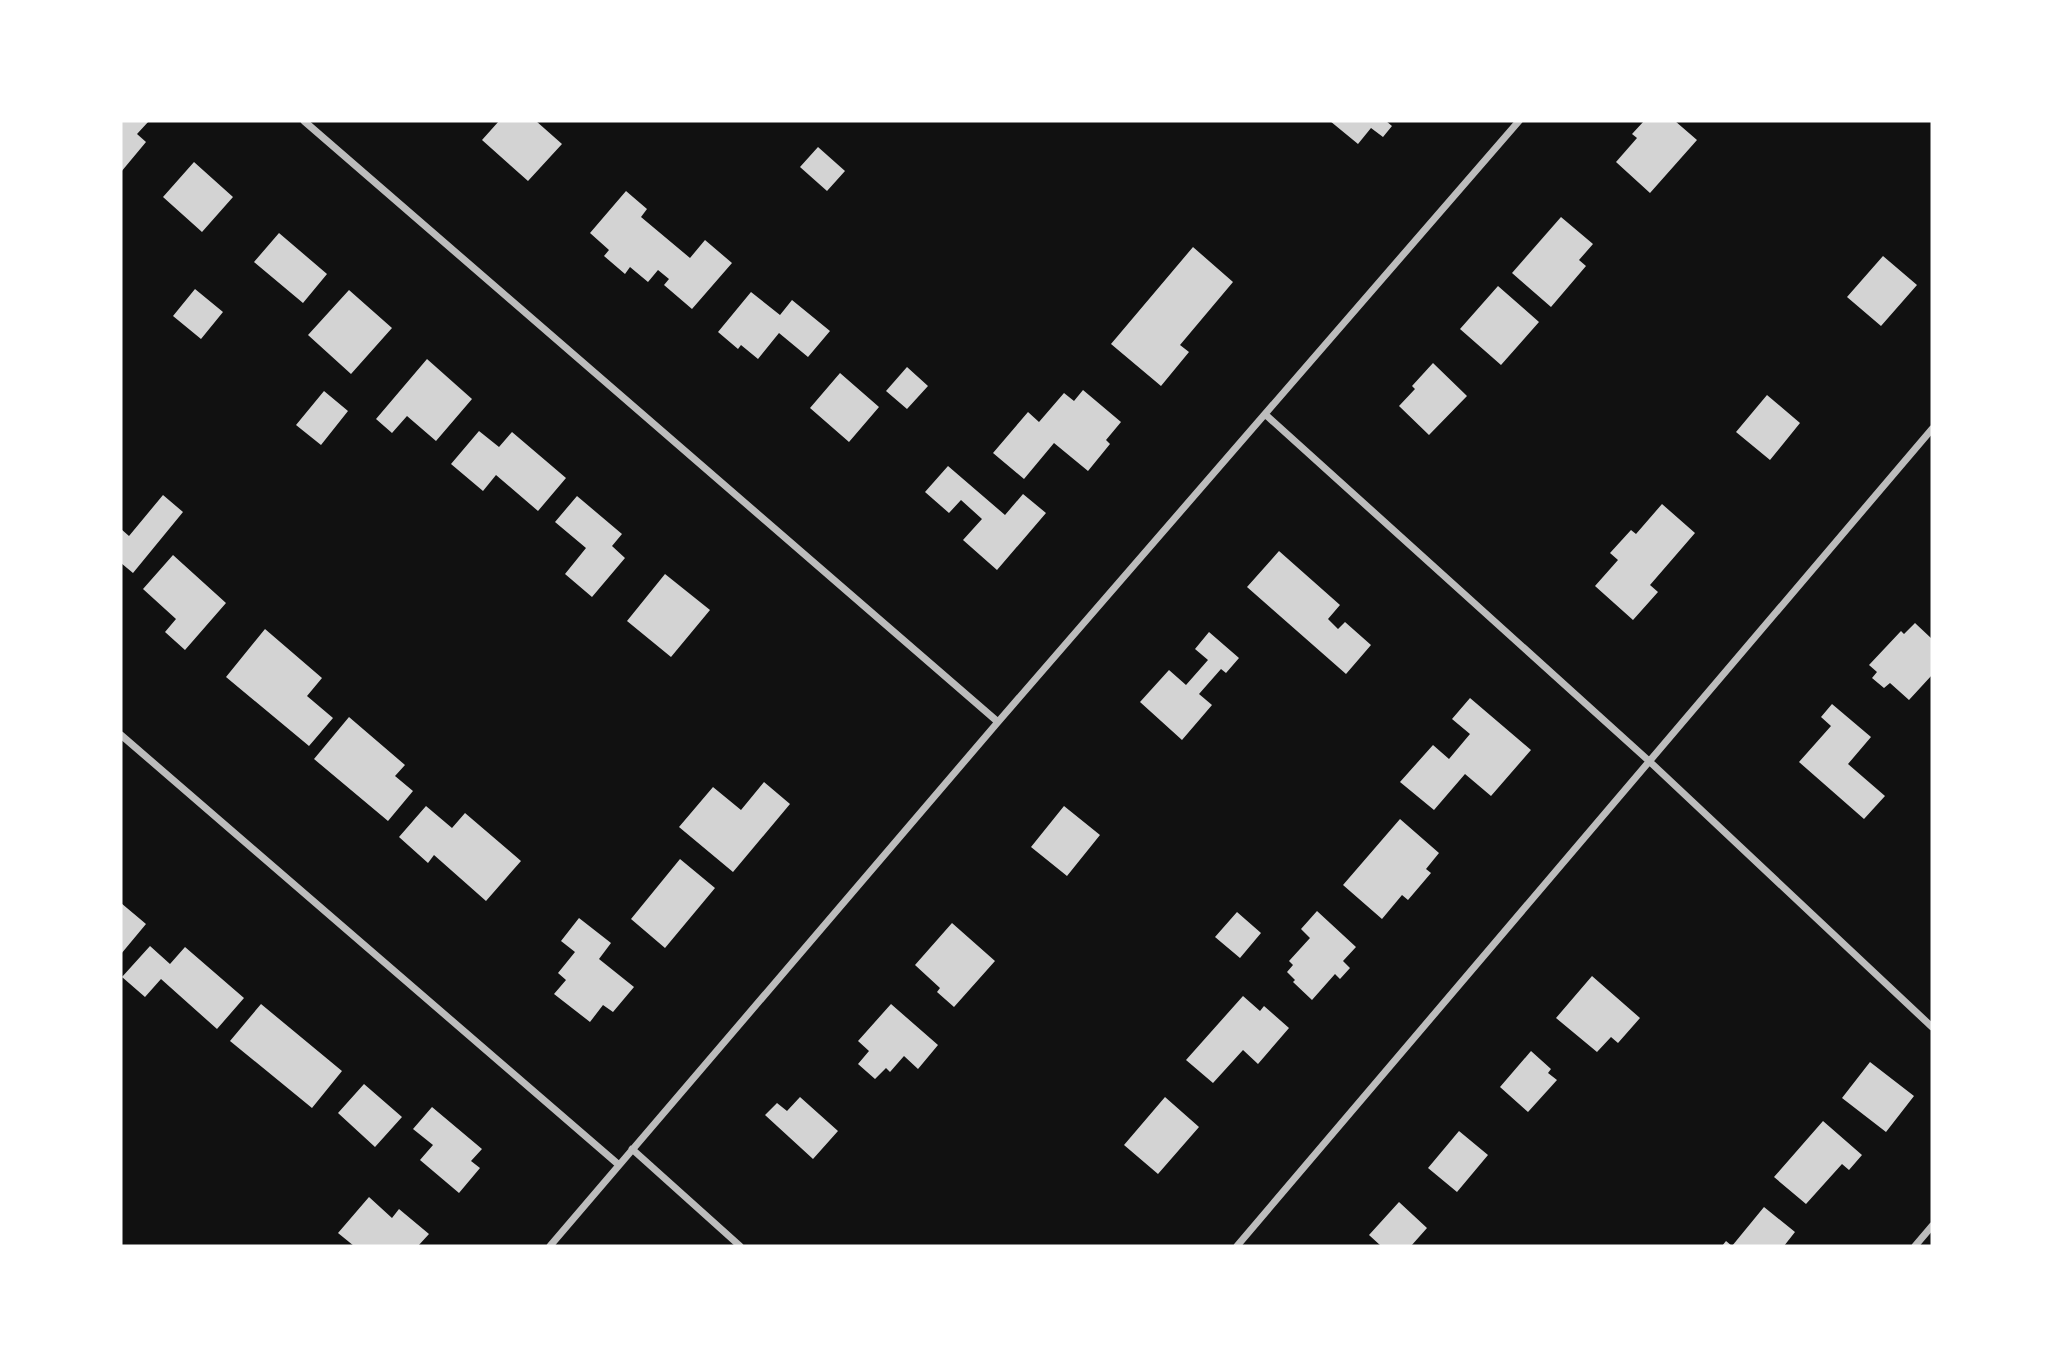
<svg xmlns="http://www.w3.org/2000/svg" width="2053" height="1367" viewBox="0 0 2053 1367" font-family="'Libre Baskerville',serif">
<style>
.building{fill:#d3d3d3}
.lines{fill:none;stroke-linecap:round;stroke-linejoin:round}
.minor{stroke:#bcbcbc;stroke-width:7}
</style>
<rect width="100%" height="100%" fill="#111"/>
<!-- building -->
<path class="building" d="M121,121H149L137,134L146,142L121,172Z
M499,121H536L562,144L528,181L482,140Z
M1330,121H1386L1392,126L1383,137L1371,128L1358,144Z
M1644,121H1675L1697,140L1650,193L1616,162L1637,138L1632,134Z
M818,147L845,171L827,191L800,167Z
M194,162L233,197L202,232L163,197Z
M626,191L647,209L641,217L690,258L705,240L732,263L692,309L664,285L669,279L658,270L648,282L630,267L625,274L604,256L609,250L590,233Z
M1561,217L1593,244L1579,260L1586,266L1551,307L1512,273Z
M279,233L327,274L303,303L254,262Z
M1193,247L1233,282L1180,345L1189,352L1161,386L1111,344Z
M1883,256L1917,285L1881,326L1847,297Z
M1498,286L1539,322L1501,365L1460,329Z
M195,289L223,312L201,339L173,316Z
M349,290L392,328L351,374L308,335Z
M751,292L780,315L792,300L830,331L808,357L779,333L758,359L741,345L738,349L718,332Z
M427,359L472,399L436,441L407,416L392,433L376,419Z
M1433,363L1467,396L1429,435L1399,406L1415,389L1412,386Z
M907,367L928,386L907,409L886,391Z
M840,373L879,407L849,442L810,408Z
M1083,390L1121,422L1106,440L1110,444L1088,471L1054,443L1024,479L993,453L1028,412L1039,422L1064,393L1074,401Z
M324,391L348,411L321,445L296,425Z
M1767,395L1800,423L1770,460L1736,432Z
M479,431L499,447L512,432L566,478L538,511L496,475L483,491L451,464Z
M948,466L1005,515L1023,494L1046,513L997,570L963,540L982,519L961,500L949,513L925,492Z
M163,495L183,512L133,573L121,563V529L129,536Z
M577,496L622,534L612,546L625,558L592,597L565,574L586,548L555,522Z
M1662,504L1695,533L1650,585L1658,592L1633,620L1595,586L1618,560L1610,553L1631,530L1636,534Z
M1279,551L1340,605L1328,619L1338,629L1345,622L1371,645L1346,674L1247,587Z
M173,555L226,603L185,650L165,632L176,619L143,589Z
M665,574L710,610L671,657L627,621Z
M1915,623L1932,639V675L1909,700L1890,683L1884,688L1872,678L1877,672L1869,665L1901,631L1904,634Z
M265,629L322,678L307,696L333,718L309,746L226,677Z
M1209,632L1239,658L1226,673L1221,669L1199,694L1212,705L1182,740L1140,702L1169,670L1186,685L1208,660L1195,649Z
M1470,698L1531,750L1491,796L1465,774L1434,810L1400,782L1433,745L1449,759L1470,734L1452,719Z
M1832,704L1871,737L1848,764L1885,796L1864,819L1799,762L1831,726L1821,717Z
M349,717L405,765L395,776L413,791L388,821L314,759Z
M764,782L790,804L733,872L679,827L713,787L741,810Z
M426,806L452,828L465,813L521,861L486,901L434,855L428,863L399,837Z
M1064,806L1100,835L1067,876L1031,847Z
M1400,819L1439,853L1426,869L1431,873L1408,900L1402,895L1382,919L1343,885Z
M680,859L715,888L665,948L631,919Z
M121,903L146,924L121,954Z
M1317,911L1356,947L1343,961L1350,968L1340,979L1335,974L1312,1000L1293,982L1295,980L1287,972L1293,965L1289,961L1310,938L1301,929Z
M1237,912L1261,933L1240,958L1215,937Z
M579,918L611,943L599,959L634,987L613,1012L603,1005L590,1022L554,994L566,980L558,973L575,952L561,941Z
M952,923L995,961L954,1007L937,992L940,988L915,965Z
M150,946L170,964L185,947L244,998L217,1029L161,979L145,997L122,977Z
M1592,976L1640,1018L1618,1043L1611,1037L1597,1052L1556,1018Z
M1243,996L1260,1011L1264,1006L1289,1028L1258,1064L1243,1050L1213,1083L1186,1060Z
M261,1004L342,1071L312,1108L230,1041Z
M891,1004L938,1045L918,1069L904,1056L890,1072L886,1068L875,1079L858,1064L869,1051L858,1041Z
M1531,1051L1551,1069L1548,1073L1557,1080L1528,1112L1500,1087Z
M1870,1062L1914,1096L1886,1132L1842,1098Z
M364,1084L402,1117L375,1147L338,1113Z
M800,1097L838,1131L813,1159L765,1115L777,1103L787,1111Z
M1165,1097L1199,1127L1158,1174L1124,1145Z
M432,1107L482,1149L471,1161L480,1168L459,1193L420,1160L433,1145L413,1129Z
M1823,1121L1862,1155L1849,1170L1842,1164L1806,1204L1774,1177Z
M1459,1131L1488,1155L1457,1192L1428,1168Z
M369,1197L392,1218L399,1209L429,1234L418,1246H354L338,1233Z
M1399,1202L1427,1228L1411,1246H1381L1369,1235Z
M1764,1207L1795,1232L1784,1246H1722L1726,1241L1732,1246Z"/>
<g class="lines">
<!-- minor -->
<path class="minor" d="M304,121L998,722
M1266,415L1649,761L1932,1027
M121,735L619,1165
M632,1149L740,1246
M550,1246L998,722L1519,121
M1237,1246L1932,429
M1915,1246L1932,1226"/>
</g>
<!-- border -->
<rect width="2053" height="1367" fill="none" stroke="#ffffff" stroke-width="245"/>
</svg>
